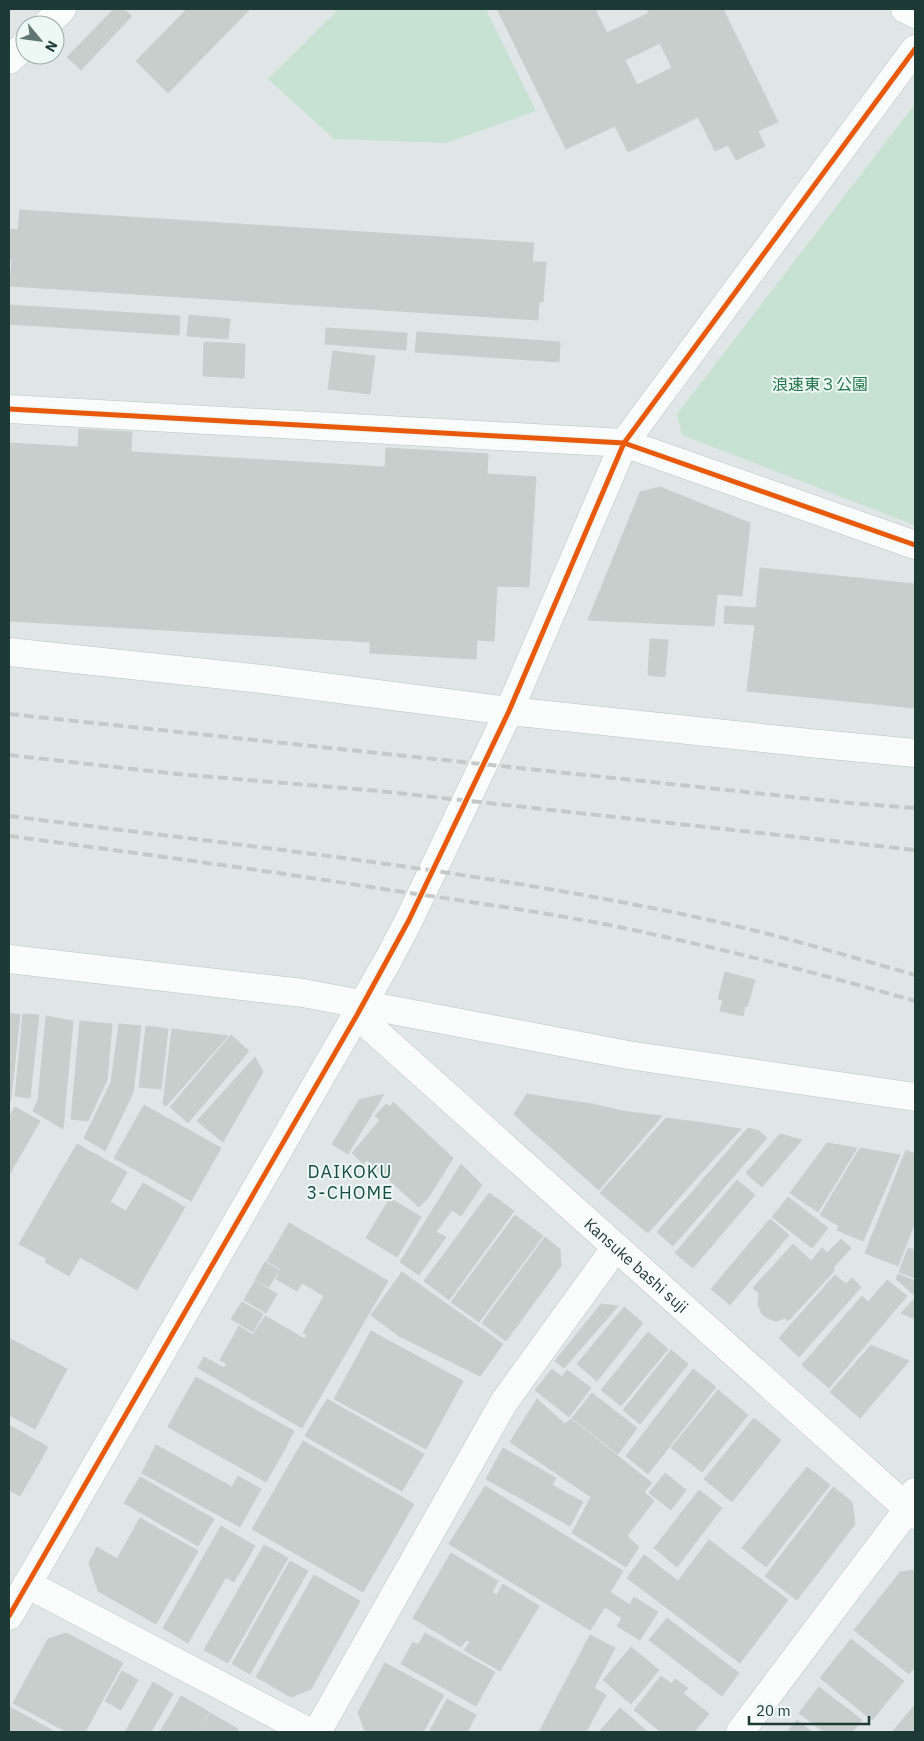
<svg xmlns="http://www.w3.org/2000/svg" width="924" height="1741" viewBox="0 0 924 1741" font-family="'IBM Plex Sans','Noto Sans JP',sans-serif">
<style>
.green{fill:#c7e2d3}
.building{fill:#c7cecc;stroke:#c8cfce;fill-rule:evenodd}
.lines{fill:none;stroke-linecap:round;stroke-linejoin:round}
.minor-casing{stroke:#bdc3c2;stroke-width:29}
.tertiary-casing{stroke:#bdc3c2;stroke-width:29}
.minor{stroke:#fafbfb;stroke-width:28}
.tertiary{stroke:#fafbfb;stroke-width:28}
.rail{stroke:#c5cac9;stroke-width:4;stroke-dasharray:10 5;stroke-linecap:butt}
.cycleway-casing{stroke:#edf7f3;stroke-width:8}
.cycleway{stroke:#e8590c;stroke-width:5}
.labels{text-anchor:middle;stroke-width:4;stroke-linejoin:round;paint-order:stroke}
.park-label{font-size:16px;fill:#24744d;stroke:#edf7f3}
.street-label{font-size:16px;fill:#1d3a36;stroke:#edf7f3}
.neighbourhood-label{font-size:18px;letter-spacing:1px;fill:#184e47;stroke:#edf7f3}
</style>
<rect width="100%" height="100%" fill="#e0e6e5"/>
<!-- green -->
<path class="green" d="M339,9H486L536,111L446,143L334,139L268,79Z
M915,104V525H914L682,435L677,414Z"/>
<!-- building -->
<path class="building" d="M114,9H123L132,16L81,70L67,57Z
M187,9H250L168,93L136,61Z
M497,9H595L607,33L649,13L647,9H723L778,122L758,131L765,146L736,160L728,145L715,151L698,117L628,152L615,126L566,149ZM660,43L672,68L637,85L625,60Z
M20,210L534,243L532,262H546L543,302H539L538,320L10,286L12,259H9V229L18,230Z
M9,305L180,316L179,335L9,324Z
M189,315L230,319L228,339L187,336Z
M326,328L407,333L406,350L325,344Z
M417,332L560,342L559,362L415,352Z
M204,342L245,344L244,378L203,376Z
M333,351L375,356L370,394L328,389Z
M79,429L132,432L131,452L385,467L386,448L488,454L487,474L536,477L529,587L497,586L494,641L477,640L476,659L370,653V642L9,621V443L78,447Z
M660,487L750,523L742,596L717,594L714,626L588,620L640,492Z
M760,568L915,584V708L747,691L755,625L724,623L725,606L756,608Z
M650,639L668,640L665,677L648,675Z
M725,972L755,980L747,1007L745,1006L743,1016L720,1011L723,1000L718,999Z
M9,1013L20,1015L11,1099L9,1103Z
M23,1014L39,1015L30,1098L15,1096Z
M46,1016L73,1021L63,1129L33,1111L38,1100Z
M80,1021L112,1024L107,1080L88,1121L71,1119Z
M119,1024L141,1026L133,1093L105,1151L84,1138L111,1082Z
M146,1026L168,1029L161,1089L139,1087Z
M172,1029L228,1036L166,1106L163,1104Z
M231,1035L249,1051L188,1123L170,1107Z
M255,1057L263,1072L223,1142L197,1121Z
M384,1094L348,1154L332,1144L359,1100Z
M527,1094L557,1099L532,1131L514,1114Z
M557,1099L593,1104L555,1151L532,1131Z
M393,1102L453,1158L428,1198L419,1207L367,1160L363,1164L352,1153L380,1120L375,1116L386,1104L390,1107Z
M593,1104L622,1111L574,1168L555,1151Z
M144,1105L221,1148L191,1201L114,1158Z
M15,1107L40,1121L9,1175V1117Z
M622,1111L662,1116L599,1190L574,1168Z
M666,1118L704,1123L679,1153L701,1173L648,1233L600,1193Z
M704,1123L741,1129L701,1173L679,1153Z
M748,1128L759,1131L767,1138L673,1246L657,1232Z
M780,1134L802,1140L762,1187L746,1173Z
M827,1143L857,1148L818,1212L790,1193Z
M77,1144L127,1172L110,1202L126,1211L143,1183L185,1207L137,1290L80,1257L69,1276L45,1262L47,1259L19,1244Z
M860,1148L900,1155L863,1241L837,1230L839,1226L820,1215Z
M906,1150L915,1154V1222L898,1266L865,1253Z
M461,1164L482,1185L461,1216L452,1210L436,1232L446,1237L419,1275L400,1262Z
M737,1180L755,1195L693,1268L675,1253Z
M489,1193L514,1211L449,1300L424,1281Z
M788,1197L828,1228L812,1248L772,1217Z
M390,1198L421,1217L397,1257L366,1238Z
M515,1215L543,1236L479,1322L451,1302Z
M770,1219L789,1235L730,1305L711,1289Z
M289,1223L388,1281L302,1428L198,1368L204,1357L224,1368L227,1364L220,1360L239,1326L253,1335L265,1316L305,1339L307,1335L303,1333L324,1296L302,1283L297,1291L276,1279L281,1269L267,1261Z
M545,1237L560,1249L561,1266L506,1341L482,1323Z
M841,1239L851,1248L833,1268L835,1270L788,1321L785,1318L776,1321L767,1318L762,1314L758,1304L759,1293L753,1288L793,1244L811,1261L822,1248L827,1253Z
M908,1248L915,1250V1278L899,1272Z
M265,1262L279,1270L269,1287L255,1280Z
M402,1272L503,1344L480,1376L399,1336L371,1315Z
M898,1274L915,1281V1296L896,1279Z
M835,1275L846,1284L852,1278L861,1287L799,1357L779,1338Z
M887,1280L907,1296L829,1388L802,1365L862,1296L868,1302Z
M255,1281L277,1294L266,1313L244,1300Z
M915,1298V1319L901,1313Z
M242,1302L263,1314L253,1332L231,1319Z
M601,1304L618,1306L564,1368L555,1361Z
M624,1307L643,1323L597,1381L577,1364Z
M371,1331L463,1381L426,1449L334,1399Z
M648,1332L668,1349L621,1406L601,1390Z
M9,1338L67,1369L35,1429L9,1415Z
M871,1345L909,1361L860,1418L830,1392Z
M671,1350L688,1364L640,1424L623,1410Z
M552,1369L562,1377L567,1370L591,1388L569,1417L535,1390Z
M693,1369L716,1387L648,1474L626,1456Z
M196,1377L294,1431L281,1456L182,1401Z
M718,1390L748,1415L702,1472L671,1448Z
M592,1393L637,1428L618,1454L572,1418Z
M327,1399L424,1454L402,1491L305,1436Z
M537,1399L565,1424L571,1419L652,1483L644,1492L654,1501L627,1536L639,1547L626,1567L572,1533L591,1497L510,1442Z
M182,1401L281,1456L266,1482L168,1427Z
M754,1418L781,1440L732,1502L704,1479Z
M9,1425L48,1447L20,1496L9,1490Z
M303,1441L414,1504L363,1592L252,1529Z
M156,1445L232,1487L238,1476L261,1489L240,1527L142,1473Z
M503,1448L556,1478L552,1485L583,1502L570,1526L486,1479Z
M807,1467L830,1485L766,1567L742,1548Z
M665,1473L686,1490L671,1510L649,1493Z
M140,1477L214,1519L198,1546L124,1503Z
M485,1486L623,1571L610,1592L630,1605L634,1597L658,1612L640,1640L617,1626L622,1618L605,1607L590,1630L449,1544Z
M833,1487L852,1502L855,1524L797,1600L765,1576Z
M699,1490L722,1508L677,1567L654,1548Z
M140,1518L198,1551L156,1624L98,1591L89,1563L97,1547L117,1559Z
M221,1526L255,1546L234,1582L226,1577L188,1643L163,1628Z
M709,1540L788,1600L740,1663L627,1578L644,1555L678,1581Z
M264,1545L288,1558L228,1663L204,1650Z
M451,1553L498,1581L492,1592L497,1595L503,1584L539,1606L500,1671L464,1650L470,1642L466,1640L461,1647L413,1618Z
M290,1561L308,1571L250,1674L232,1664Z
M915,1570V1606L890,1585L900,1572Z
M314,1575L360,1601L311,1689L291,1697L256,1677Z
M890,1585L915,1606V1616L900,1635L904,1639L889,1658L854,1630Z
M915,1616V1667L909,1674L889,1658L904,1639L900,1635Z
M667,1618L739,1673L722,1696L649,1640Z
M66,1633L123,1663L85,1732H67L13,1703L48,1639Z
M425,1633L495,1672L476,1706L401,1664L413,1642L418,1645Z
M590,1635L615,1648L594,1688L606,1695L586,1732H539Z
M851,1639L904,1681L872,1720L820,1678Z
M631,1647L659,1670L631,1704L603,1680Z
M385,1663L444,1695L423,1732H365L358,1712Z
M122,1671L138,1680L121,1710L105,1701Z
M661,1676L672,1684L675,1679L688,1688L683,1693L709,1714L694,1732H661L634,1710Z
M153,1682L173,1694L151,1732H125Z
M819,1687L862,1720L852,1732H824L799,1713Z
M181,1696L209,1712L198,1732H160Z
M447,1699L476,1715L467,1732H429Z
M915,1705V1732H892Z
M10,1707L55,1732H9Z
M620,1708L648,1732H599Z
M210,1713L238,1729L236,1732H199Z
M797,1720L812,1732H787Z"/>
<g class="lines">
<defs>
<path id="minor" d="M905,9L915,14
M46,25L62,9
M9,60L25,45
M9,409L624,443L915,545
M9,652L262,679L509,711L809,743L915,753
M509,711L624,443L915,49
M317,1732L504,1402L616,1247"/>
<g id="tertiary">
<path d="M9,959L303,993L628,1055L915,1097"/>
<path id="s1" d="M357,1015L915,1515"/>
<path d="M27,1584L309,1732"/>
<path d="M9,1616L387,962L409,920L509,711"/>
<path d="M740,1732L908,1509L915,1492"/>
</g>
</defs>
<!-- minor casing -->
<use href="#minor" class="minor-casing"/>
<!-- tertiary casing -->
<use href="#tertiary" class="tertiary-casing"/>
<!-- minor -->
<use href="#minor" class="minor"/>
<!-- tertiary -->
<use href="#tertiary" class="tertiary"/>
<!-- rail -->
<path class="rail" d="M9,714L850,803L915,808
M9,755L177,774L379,791L915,850
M9,816C244,846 482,870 714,921C782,936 848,956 915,975
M9,836C136,853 263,870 390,890C463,901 537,911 609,925C713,946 814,972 915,1001"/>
<defs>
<path id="cycleway" d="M9,409L624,443L915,545
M9,1616L357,1015L409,920L509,711L624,443L915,49"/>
</defs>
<!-- cycleway casing -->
<use href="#cycleway" class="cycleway-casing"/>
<!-- cycleway -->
<use href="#cycleway" class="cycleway"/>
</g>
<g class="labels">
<!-- park labels -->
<g class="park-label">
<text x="820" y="390">浪速東３公園</text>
</g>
<!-- street labels -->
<g class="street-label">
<text dy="6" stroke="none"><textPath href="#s1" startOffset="375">Kansuke bashi suji</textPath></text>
</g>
<!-- neighbourhood labels -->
<g class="neighbourhood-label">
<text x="350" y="1178">DAIKOKU<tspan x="350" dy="21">3-CHOME</tspan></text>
</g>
</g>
<!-- border -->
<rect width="924" height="1741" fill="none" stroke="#1d3a36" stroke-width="20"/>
<!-- north arrow -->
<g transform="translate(40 40) rotate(119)"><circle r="24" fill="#edf7f3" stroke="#9aaba7"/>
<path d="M0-4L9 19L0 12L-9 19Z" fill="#617673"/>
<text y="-8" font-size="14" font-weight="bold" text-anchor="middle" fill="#1d3a36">N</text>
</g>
<!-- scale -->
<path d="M749 1716v8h120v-8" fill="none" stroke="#1d3a36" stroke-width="2.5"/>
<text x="756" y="1716" font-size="15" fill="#1d3a36" stroke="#edf7f3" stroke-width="4" paint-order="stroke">20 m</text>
</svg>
